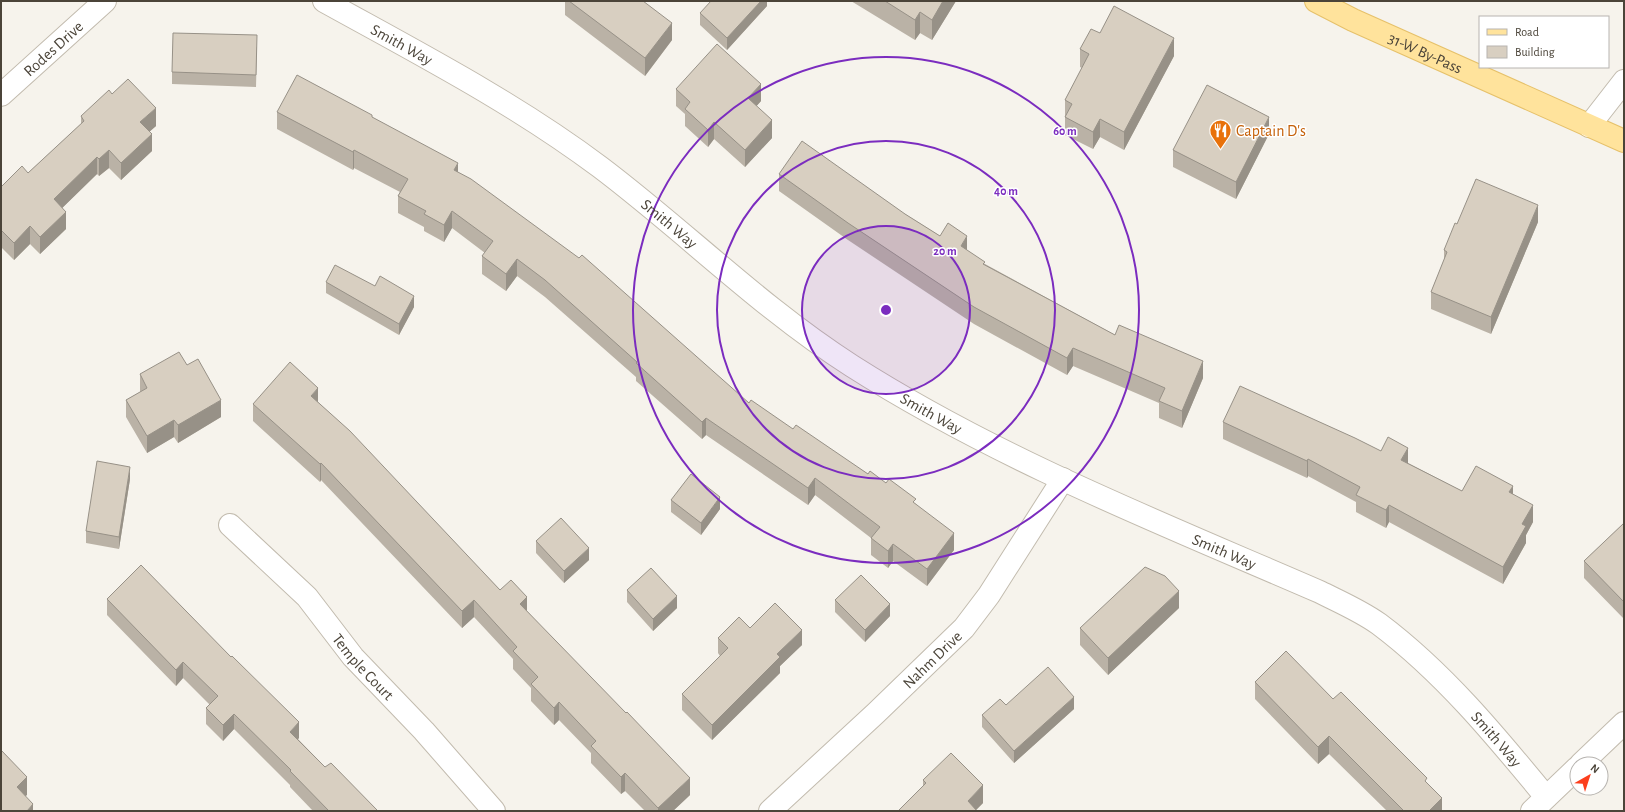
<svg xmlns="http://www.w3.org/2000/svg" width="1625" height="812" viewBox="0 0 1625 812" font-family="'Alegreya Sans',sans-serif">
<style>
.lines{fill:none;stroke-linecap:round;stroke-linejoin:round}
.minor-casing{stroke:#c2bbae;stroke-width:24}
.primary-casing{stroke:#e6c16a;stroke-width:24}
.minor{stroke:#fff;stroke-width:22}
.primary{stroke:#ffe39c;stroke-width:22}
.wall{fill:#bab2a6}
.shaded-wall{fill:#979187}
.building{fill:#d8cfc1;stroke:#979187}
.ring{fill:none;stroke:#7b2cbf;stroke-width:2}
.labels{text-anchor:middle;stroke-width:3;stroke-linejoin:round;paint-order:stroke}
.street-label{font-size:16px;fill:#4b4439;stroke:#fff}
.food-label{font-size:16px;fill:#c56008;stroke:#fff;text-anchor:start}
.centre{fill:#7b2cbf;stroke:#fff;stroke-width:2}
.ring-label{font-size:12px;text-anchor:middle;font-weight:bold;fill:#7b2cbf;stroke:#fff;stroke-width:3;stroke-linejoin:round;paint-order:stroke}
</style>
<rect width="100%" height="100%" fill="#f6f3ec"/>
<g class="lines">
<defs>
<g id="minor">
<path id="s1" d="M324,1C418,53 513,102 600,167C685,231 761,308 852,366C998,459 1161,523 1320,592C1340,602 1361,611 1379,624C1443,672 1495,735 1546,797"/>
<path id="s2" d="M1,95L105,1"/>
<path d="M1589,126L1624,81"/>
<path id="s3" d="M230,525L307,597L353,657L424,731L494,811"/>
<path d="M1581,764L1624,723"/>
<path id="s4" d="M770,811L876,713L964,628L989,595L1063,479"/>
<path d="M1532,811L1577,768"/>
</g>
<g id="primary">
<path id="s5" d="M1316,1L1353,20L1624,141"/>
</g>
</defs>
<!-- minor casing -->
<use href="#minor" class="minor-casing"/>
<!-- primary casing -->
<use href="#primary" class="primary-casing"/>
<!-- minor -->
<use href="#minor" class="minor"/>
<!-- primary -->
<use href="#primary" class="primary"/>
</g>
<!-- wall -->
<path class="wall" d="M565,1H643L672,40L645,76L565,15Z
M767,1V6L727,50L700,25V13Z
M851,1H956L932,40L920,33L915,40Z
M1100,33L1174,56L1124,150L1100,137L1093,149L1065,135V100L1082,68L1080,67V49Z
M257,47L256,87L172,84V72Z
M676,89L761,101L756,106L772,138L745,167L714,139L708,147L685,126V114L676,106Z
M112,94L156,126L149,132L152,151L121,180L109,168L99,176L97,174L62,208L66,229L40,254L30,244L14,260L1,247V187L28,173L81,124V116Z
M277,112L372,117L458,172L749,403L868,474L886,483L916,504L954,550L927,586L893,561L888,568L871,555V538L815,495L808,505L706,435L702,439L636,381V377L545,297L517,276L506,291L482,274V256L485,253L452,228L444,242L424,231V227L398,213V196L400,192L354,168L353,170L277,129Z
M1269,134L1236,199L1173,167V150Z
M779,174L905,214L940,236L967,250L985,264L1115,335L1203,378L1182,428L1159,418V403L1073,366L1067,375L974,324L848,240L779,191Z
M1538,222L1491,334L1431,309V292L1444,260V250L1457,224Z
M326,282L414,307L399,335L326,293Z
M187,365L221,417L178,443L174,437L147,453L126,417V400L140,392V374Z
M318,402L500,590L527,611L690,795L673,811H645L625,791L621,794L591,763V753L559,720L554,725L531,701V688L513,669V659L474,617L462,628L321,480L320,482L253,421V404Z
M1223,422L1381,451L1408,463L1462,491L1513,494L1533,522L1526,535V543L1503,584L1389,522L1386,528L1356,512V502L1308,476L1307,478L1223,439Z
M130,479L119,549L86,543V531Z
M671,500L720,509L701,535L671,512Z
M1624,523V619L1584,578V561Z
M536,541L589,560L564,583L536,553Z
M627,590L677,608L653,631L627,602Z
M107,599L299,738L298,739L325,767L377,811H313L290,787V785L234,729L223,741L206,724V708L210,705L183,678L176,686L107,615Z
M835,600L890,616L865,642L835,612Z
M1179,608L1108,675L1080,645V628Z
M750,628L802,645L780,666V673L712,740L682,710V694L720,656L718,653V638Z
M1255,682L1333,699L1427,783L1442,811H1387L1329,754L1318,764L1255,699Z
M1074,709L1014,763L982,727V715Z
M923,780L983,803L976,810L923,787Z"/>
<!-- shaded-wall -->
<path class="shaded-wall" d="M761,1H767V6L727,50V38Z
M943,1H956L932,40V20Z
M920,12V33L915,40V20Z
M672,23V40L645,76V58Z
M1174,38V56L1124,150V132Z
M761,84V101L748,116V98Z
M156,108V126L140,140V122Z
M1269,117V134L1236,199V182Z
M1100,119V137L1093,149V132Z
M772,120V138L745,167V150Z
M714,122V139L708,147V130Z
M152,134V151L121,180V163Z
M109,150V168L99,176V159Z
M354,150V168L353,170V152Z
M97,157V174L54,216V199Z
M458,163V180L454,170Z
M1538,205V222L1491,334V317Z
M452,211V228L444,242V225Z
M66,212V229L40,254V237Z
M30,226V244L14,260V243Z
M967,236V253L961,246Z
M517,259V276L506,291V274Z
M414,296V307L399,335V324Z
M1073,348V366L1067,375V358Z
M1203,361V378L1182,428V411Z
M318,388V405L311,396Z
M221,400V417L178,443V425Z
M706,418V435L702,439V422Z
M174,420V437L147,453V436Z
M1408,448V465L1401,460Z
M1308,459V476L1307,478V461Z
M321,463V480L320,482V464Z
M130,467V479L119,549V537Z
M815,478V495L808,505V488Z
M1513,486V503L1509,492Z
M720,497V509L701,535V523Z
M1389,505V522L1386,528V510Z
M1533,505V522L1526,535V543L1503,584V567L1522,524Z
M954,533V550L927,586V569Z
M893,544V561L888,568V551Z
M589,548V560L564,583V571Z
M1179,591V608L1108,675V658Z
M677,596V608L653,631V619Z
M527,597V615L520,604Z
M474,600V617L462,628V611Z
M890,604V616L865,642V630Z
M802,630V645L780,666V673L712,740V725L777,654Z
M183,662V678L176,686V670Z
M1074,697V709L1014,763V751Z
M559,702V720L554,725V708Z
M234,714V729L223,741V725Z
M299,722V738L290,747V732Z
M1329,736V754L1318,764V747Z
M625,773V791L621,794V777Z
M27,777V795L17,804V787Z
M690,778V795L673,811H658V808Z
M983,785V803L975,811L968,801Z
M1442,798V811H1429Z
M33,804V811H27Z"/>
<!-- building -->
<path class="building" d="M569,1H643L672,23L645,58Z
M711,1H761L727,38L700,13Z
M885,1H943L932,20L920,12L915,20Z
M1114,6L1174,38L1124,132L1100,119L1093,132L1065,117L1072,104L1065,100L1089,54L1080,49L1091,29L1100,33Z
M173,33L257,35L256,75L172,72Z
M717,44L761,84L748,98L772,120L745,150L714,122L708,130L685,109L690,102L676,89Z
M297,75L372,115V117L458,163L454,170L471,179L579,258L582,255L749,403L751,400L793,429L796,425L868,474L870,471L886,483L889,479L916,499L913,502L954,533L927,569L893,544L888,551L871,538L880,527L815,478L808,488L706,418L702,422L636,363L637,362L545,280L517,259L506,274L482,256L493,241L452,211L444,225L424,214L426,211L398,196L408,179L354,150L353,152L277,112Z
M128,79L156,108L140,122L152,134L121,163L109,150L99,159L97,157L54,199L66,212L40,237L30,226L14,243L1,230V196L2,195L1,194V187L22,166L28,173L84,121L81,116L109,90L112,94Z
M1207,85L1269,117L1236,182L1173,150Z
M802,141L905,214L940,236L948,223L967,236L961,246L985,262L983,264L1115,335L1119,325L1203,361L1182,411L1159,401L1165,388L1073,348L1067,358L974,307L848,223L779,174Z
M1476,179L1538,205L1491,317L1431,292L1447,252L1444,250L1455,223L1457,224Z
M335,265L375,286L380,276L414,296L399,324L326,282Z
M179,352L187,365L198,359L221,400L178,425L174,420L147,436L126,400L147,388L140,374Z
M290,362L318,388L311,396L350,431L500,590L511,580L527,597L520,604L626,713L627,712L690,778L658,808L625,773L621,777L591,746L596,741L559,702L554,708L531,684L538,677L513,651L517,647L474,600L462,611L321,463L320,464L253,404Z
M1240,386L1355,438L1381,451L1388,437L1408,448L1401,460L1462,491L1476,466L1513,486L1509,492L1533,505L1522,524L1526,526L1503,567L1389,505L1386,510L1356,495L1360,487L1308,459L1307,461L1223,422Z
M97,461L130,467L119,537L86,531Z
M691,474L720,497L701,523L671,500Z
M561,518L589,548L564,571L536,541Z
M1624,523V602L1584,561Z
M141,565L231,657L232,656L299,722L290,732L325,767L331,763L377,810L376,811H329L290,771L291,770L234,714L223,725L206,708L218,696L183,662L176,670L107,599Z
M1145,567L1165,576L1179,591L1108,658L1080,628Z
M651,568L677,596L653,619L627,590Z
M861,575L890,604L865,630L835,600Z
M775,603L802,630L777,654L780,657L712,725L682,694L728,648L718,638L739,617L750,628Z
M1286,651L1333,699L1341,692L1427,778L1425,781L1442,798L1429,811H1404L1329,736L1318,747L1255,682Z
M1048,667L1074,697L1014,751L982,715L1000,699L1006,705Z
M1,750L27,777L17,787L33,804L27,811H1Z
M951,753L983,785L968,801L977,811H898L926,783L923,780Z"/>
<!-- distance rings -->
<circle cx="886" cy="310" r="84" fill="#7b2cbf" fill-opacity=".12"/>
<g class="ring">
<circle cx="886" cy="310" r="84"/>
<circle cx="886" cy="310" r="169"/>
<circle cx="886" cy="310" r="253"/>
</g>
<!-- icons -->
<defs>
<symbol id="restaurant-pin" viewBox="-11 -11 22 30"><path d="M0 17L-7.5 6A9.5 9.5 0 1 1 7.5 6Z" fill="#e8710a" stroke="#fff"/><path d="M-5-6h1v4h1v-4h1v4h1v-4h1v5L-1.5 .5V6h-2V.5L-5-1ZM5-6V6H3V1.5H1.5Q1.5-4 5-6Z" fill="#fff"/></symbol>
</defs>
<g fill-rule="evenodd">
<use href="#restaurant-pin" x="1208" y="118" width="25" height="34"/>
</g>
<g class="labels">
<!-- street labels -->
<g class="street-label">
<text dy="6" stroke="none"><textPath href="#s1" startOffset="89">Smith Way</textPath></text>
<text dy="6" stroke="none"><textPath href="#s2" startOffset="70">Rodes Drive</textPath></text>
<text dy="6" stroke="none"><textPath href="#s5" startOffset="121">31-W By-Pass</textPath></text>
<text dy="6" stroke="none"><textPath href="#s1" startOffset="412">Smith Way</textPath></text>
<text dy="6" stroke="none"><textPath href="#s1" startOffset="736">Smith Way</textPath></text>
<text dy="6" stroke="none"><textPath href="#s1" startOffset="1060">Smith Way</textPath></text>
<text dy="6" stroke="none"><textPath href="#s4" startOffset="222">Nahm Drive</textPath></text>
<text dy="6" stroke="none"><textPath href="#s3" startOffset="195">Temple Court</textPath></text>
<text dy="6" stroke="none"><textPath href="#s1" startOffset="1396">Smith Way</textPath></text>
</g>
<!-- food labels -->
<g class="food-label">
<text x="1236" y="136">Captain D's</text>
</g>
</g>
<circle cx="886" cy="310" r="6" class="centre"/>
<g class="ring-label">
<text x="1065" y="135">60 m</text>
<text x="1006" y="195">40 m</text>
<text x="945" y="255">20 m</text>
</g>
<!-- border -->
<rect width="1625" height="812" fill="none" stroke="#4b4439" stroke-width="4"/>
<!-- legend -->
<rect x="1479" y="16" width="130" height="52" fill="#ffffff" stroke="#b7b4b0"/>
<rect x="1487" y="29" width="20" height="6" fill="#ffe39c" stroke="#b7b4b0"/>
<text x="1515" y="36" font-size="12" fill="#4b4439">Road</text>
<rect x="1487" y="46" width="20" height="12" fill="#d8cfc1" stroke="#b7b4b0"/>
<text x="1515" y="56" font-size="12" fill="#4b4439">Building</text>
<!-- north arrow -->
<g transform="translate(1589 776) rotate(39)"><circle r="19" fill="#ffffff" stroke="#b7b4b0"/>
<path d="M0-3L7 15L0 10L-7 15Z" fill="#fc3f1d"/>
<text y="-6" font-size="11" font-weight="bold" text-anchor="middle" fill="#4b4439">N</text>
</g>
</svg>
